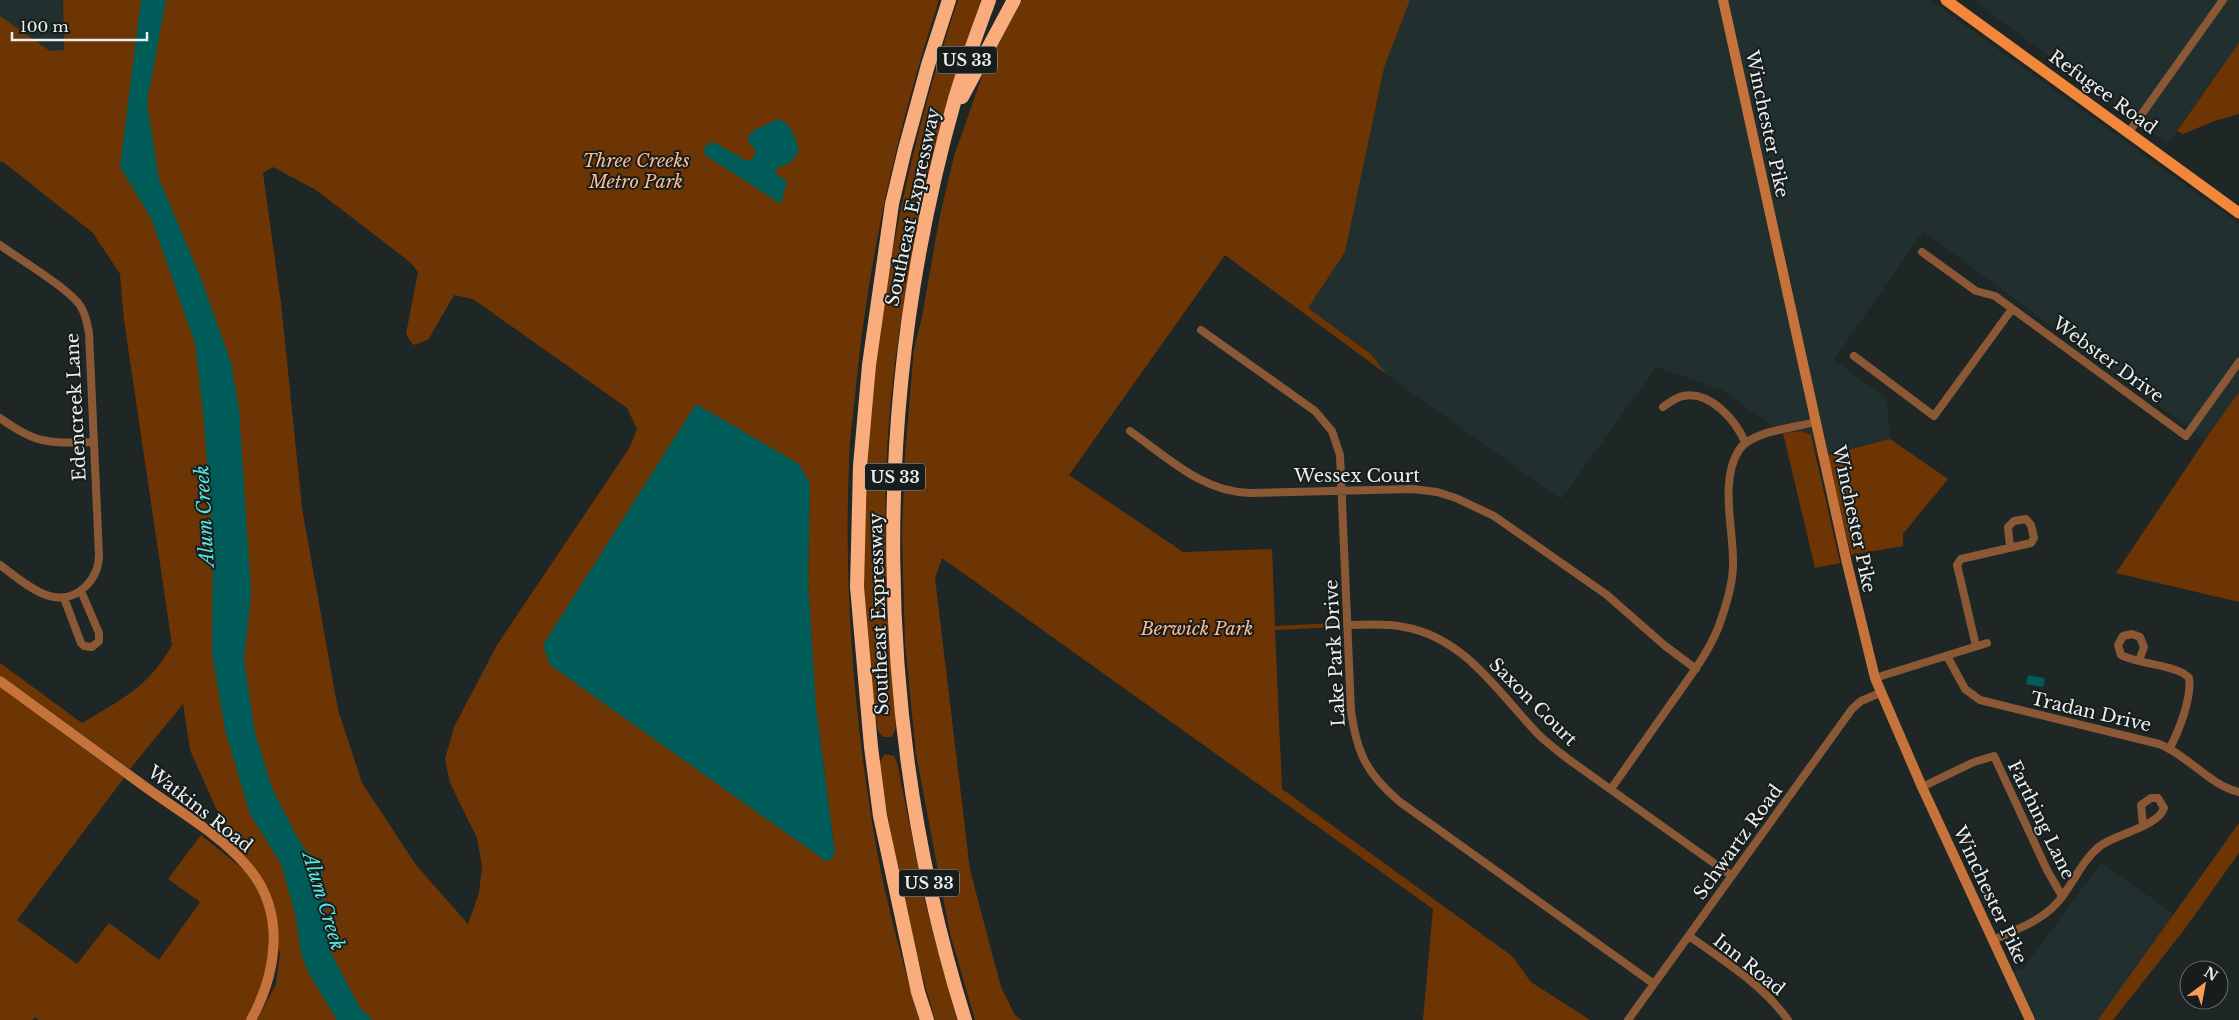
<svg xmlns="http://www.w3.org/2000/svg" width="2239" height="1020" viewBox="0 0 2239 1020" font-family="'Libre Baskerville',serif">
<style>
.built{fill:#21302e}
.green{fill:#6e3504;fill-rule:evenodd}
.water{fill:#005c58}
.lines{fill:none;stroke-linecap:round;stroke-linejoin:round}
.street{stroke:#8b5836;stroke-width:8}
.secondary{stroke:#c5733a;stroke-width:10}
.primary{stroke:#f2873b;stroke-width:11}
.highway{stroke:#faad7c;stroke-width:14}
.labels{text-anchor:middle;stroke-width:4;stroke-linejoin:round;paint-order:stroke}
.shield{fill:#161d1c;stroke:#abb0b0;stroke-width:1}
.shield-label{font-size:16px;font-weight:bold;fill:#ebefef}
.street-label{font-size:18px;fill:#ebefef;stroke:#161d1c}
.park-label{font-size:18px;font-style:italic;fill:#fbba91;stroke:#161d1c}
.water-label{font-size:19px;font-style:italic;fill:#56e8e0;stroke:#161d1c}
</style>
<rect width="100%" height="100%" fill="#1f2626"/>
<!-- built -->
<path class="built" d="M0,0H62L64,50L50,51L0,16Z
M1410,0H1930L2239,224V392L2205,440L1923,231L1834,360L1887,399L1890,439L1817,457L1811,435L1801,431L1783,433L1722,390L1656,367L1561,499L1386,374L1371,354L1308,308L1345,252L1384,68Z
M1973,0H2239V43L2168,144Z
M2101,863L2174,914L2098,1020H2036L2013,972L2024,968Z"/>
<!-- green -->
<path class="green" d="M63,0H939C898,126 869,254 856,386C854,412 849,438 849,464C844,584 853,704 872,822C882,889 901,955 919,1020H257L276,984L280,953L268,927C271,969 264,984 246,1020H39L35,1017L32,1020H0V687L124,778L17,920L77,964L109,923L159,960L200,902L168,879L201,835L243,869L190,750L183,704L130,769L0,675V663L82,723C122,699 149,687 172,645L124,320L120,274L93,233L2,161L0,163V16L50,51L64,50ZM273,167L316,190L410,262L418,272L406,334L413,345L428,340L454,295L473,299L627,408L637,429L630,447L497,645L454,727L445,759L450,783L477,838L482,866L479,893L468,924L416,865L362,783L338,710L302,508L281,303L263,173ZM799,464L810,484L808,580L816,708L835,854L827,861Z
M958,0H981C935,135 901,278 889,421C881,522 887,625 896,727L892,737H883L878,731C872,684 864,636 864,588C861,388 894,189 958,0Z
M1022,0H1410L1384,68L1345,252L1308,308L1371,354L1386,374L1225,255L1069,475L1183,552L1272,549L1275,626L1337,623V627L1275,630L1282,789L1512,956L1531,982L1590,1020H1423L1433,909L942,558L935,578L970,870L1001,987L1015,1015L1022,1020H975L950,934L916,754L905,643L902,534L905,455L914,349L922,317L939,220L954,156L985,68Z
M2239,43V114L2215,121L2183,134L2177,131Z
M2239,392V602L2116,573L2205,440Z
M1801,431L1811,435L1840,563L1815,568L1783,433Z
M1890,439L1948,479L1903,534V546L1851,555L1828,455Z
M885,754L894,756L897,762L925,902L957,1020H935C910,936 892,850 879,763Z
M2239,823V853L2184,930L2113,1020H2098Z"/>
<!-- water -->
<path class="water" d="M141,0H166L147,102L159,179L200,276L231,362L239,409L251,592L244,660L255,733L272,788L298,839L322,872L329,949L360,1008L373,1020H337L307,970L300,949L296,917L281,864L250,814L225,730L212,653L213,546L204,422L195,343L151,218L120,167Z
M778,119C790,122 797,140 799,151L790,163L776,168L777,175L787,181L781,204L705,155L704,148L708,144L714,142L745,160H752L756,151L750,144L747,137L755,130Z
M696,404L799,464L810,484L808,580L816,708L835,854L827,862L550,665L543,645Z
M2028,675L2045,678L2043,687L2026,684Z"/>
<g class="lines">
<!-- street -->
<path class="street" d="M2129,132L2223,0
M0,245C19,259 70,289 81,307C86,315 87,324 89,333L99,555C99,567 95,577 86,586C57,615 25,583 0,565
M1922,252L1976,291L1995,296L2186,436L2239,362
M1201,330L1315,411L1332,431L1340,455L1351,711C1357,754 1367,774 1400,802L1654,984
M1854,356L1934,416L2012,309
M1663,407C1669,403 1676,397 1683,396C1710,390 1736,421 1745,442
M0,418C38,445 48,443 93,442
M1130,431C1167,457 1202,492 1250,493L1413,489L1437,492L1456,498L1494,516L1607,595L1664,645L1696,669
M64,598L81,643L84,646L92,647L99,641V633L81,591
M1347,625C1366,625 1385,623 1404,627C1467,638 1500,696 1541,737C1550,745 1559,752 1568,759L1732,876
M1976,646L1957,565L1961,559L2031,543L2034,538L2031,525L2026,519L2014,521L2008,527L2010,547
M1947,656L1965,689L1980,700L2159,744C2188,755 2209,785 2239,792
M2139,661L2144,647L2140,637L2132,634L2123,636L2118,645L2121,655C2137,664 2179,665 2189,678C2192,698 2179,730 2170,748
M1875,678L1987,643
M1922,787L1974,762L1994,756L2047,870L2062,896
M1611,789C1631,760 1652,731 1672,702C1691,675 1712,649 1722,617C1727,602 1733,581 1733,565C1734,530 1719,481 1739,450C1751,431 1794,428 1815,422
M1689,936C1724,961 1762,984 1788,1020
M1993,940C2015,930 2039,922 2056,904C2072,887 2081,861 2100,846C2115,834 2158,827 2164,808L2158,798H2151L2141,805L2143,825
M1628,1020L1852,709L1861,701L1880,693"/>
<!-- secondary -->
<path class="secondary" d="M1723,0L1846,559L1875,678L1922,787L2030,1020
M0,681C48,716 96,751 144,786C178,811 218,833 246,865C286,909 278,971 251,1020"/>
<!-- primary -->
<path class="primary" d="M1946,0L2239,213"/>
<!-- highway -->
<path class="highway" d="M962,97L1014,0
M927,1020L918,992L880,816L871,747L857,587L860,466L869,365L892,204L905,149L928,65L949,0
M965,1020C872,723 870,398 955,99C965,65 977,33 989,0"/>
</g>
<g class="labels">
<!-- shield labels -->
<g class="shield">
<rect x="937" y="46.5" width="60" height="27" rx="4"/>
<rect x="865" y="463.5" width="60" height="27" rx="4"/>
<rect x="899" y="869.5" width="60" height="27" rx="4"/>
</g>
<g class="shield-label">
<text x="967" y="66">US 33</text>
<text x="895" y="483">US 33</text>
<text x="929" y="889">US 33</text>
</g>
<!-- street labels -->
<g class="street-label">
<text transform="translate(2103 92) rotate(36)" y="6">Refugee Road</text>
<text transform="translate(1767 124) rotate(78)" y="6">Winchester Pike</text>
<text transform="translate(913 207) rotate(-78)" y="6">Southeast Expressway</text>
<text transform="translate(2108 360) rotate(36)" y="6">Webster Drive</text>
<text transform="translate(76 407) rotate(-93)" y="6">Edencreek Lane</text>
<text x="1357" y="482">Wessex Court</text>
<text transform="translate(1854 519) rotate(78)" y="6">Winchester Pike</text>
<text transform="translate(879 614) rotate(-92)" y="6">Southeast Expressway</text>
<text transform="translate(1335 653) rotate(-93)" y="6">Lake Park Drive</text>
<text transform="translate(1533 702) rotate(45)" y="6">Saxon Court</text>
<text transform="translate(2091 712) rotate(13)" y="6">Tradan Drive</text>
<text transform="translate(200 809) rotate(38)" y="6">Watkins Road</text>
<text transform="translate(2041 820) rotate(64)" y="6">Farthing Lane</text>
<text transform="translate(1738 842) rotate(-54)" y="6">Schwartz Road</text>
<text transform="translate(1990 895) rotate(65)" y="6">Winchester Pike</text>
<text transform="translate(1749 965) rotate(39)" y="6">Inn Road</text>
</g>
<!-- park labels -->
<g class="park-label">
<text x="636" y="167">Three Creeks<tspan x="636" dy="21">Metro Park</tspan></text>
<text x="1197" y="635">Berwick Park</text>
</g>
<!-- water labels -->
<g class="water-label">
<text transform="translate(204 516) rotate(-93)" y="7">Alum Creek</text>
<text transform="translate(324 901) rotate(73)" y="7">Alum Creek</text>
</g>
</g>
<!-- north arrow -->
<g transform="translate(2204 985) rotate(32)"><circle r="24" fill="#161d1c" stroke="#6b7170"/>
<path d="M0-4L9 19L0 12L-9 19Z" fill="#fe9b59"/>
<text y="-8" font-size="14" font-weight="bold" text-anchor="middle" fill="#ebefef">N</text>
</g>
<!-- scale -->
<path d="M12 32v8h135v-8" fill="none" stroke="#ebefef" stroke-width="2.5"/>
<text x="20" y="32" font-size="15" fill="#ebefef" stroke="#161d1c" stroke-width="4" paint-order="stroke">100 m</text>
</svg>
